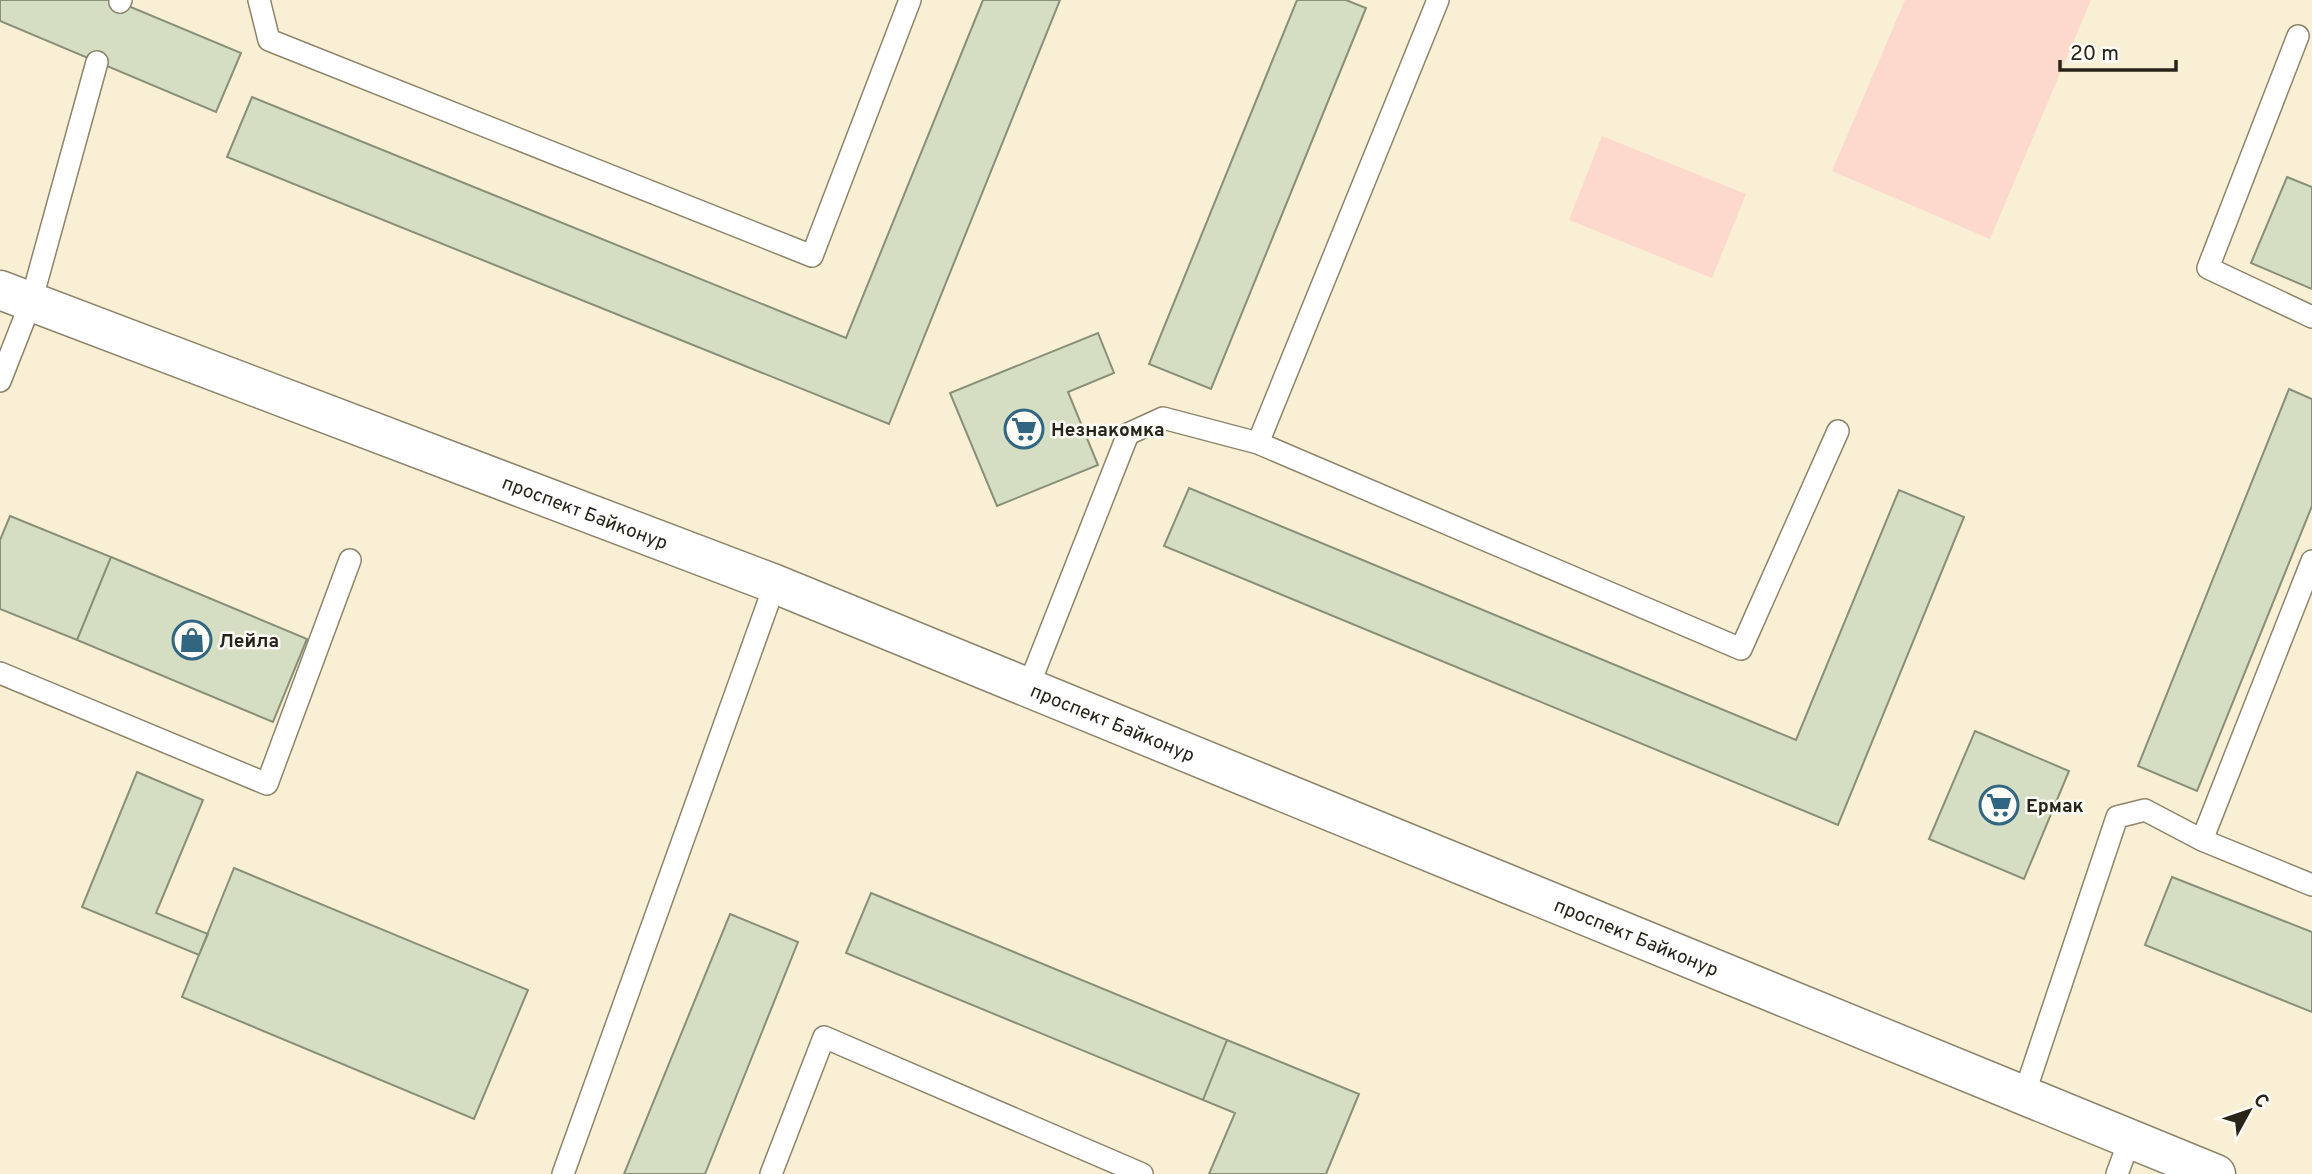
<svg xmlns="http://www.w3.org/2000/svg" width="2312" height="1174" viewBox="0 0 2312 1174" font-family="Overpass,sans-serif">
<style>
.green{fill:#fdd8cd}
.building{fill:#d5ddc2;stroke:#889077;stroke-width:2}
.lines{fill:none;stroke-linecap:round;stroke-linejoin:round}
.service-casing{stroke:#8c846b;stroke-width:24}
.minor-casing{stroke:#8c846b;stroke-width:41}
.service{stroke:#fff;stroke-width:21}
.minor{stroke:#fff;stroke-width:38}
.labels{text-anchor:middle;stroke-width:5;stroke-linejoin:round;paint-order:stroke}
.poi-label{font-size:19px;font-weight:bold;fill:#27241a;stroke:#fefcf7;text-anchor:start}
.street-label{font-size:19px;fill:#27241a;stroke:#fefcf7}
</style>
<rect width="100%" height="100%" fill="#f8efd4"/>
<!-- green -->
<path class="green" d="M1905,0H2091L1990,239L1832,171Z
M1602,136L1746,194L1712,278L1569,220Z"/>
<!-- building -->
<path class="building" d="M0,0H114L241,53L216,112L0,21Z
M983,0H1060L889,424L227,157L252,97L846,338Z
M1297,0H1346L1366,8L1211,389L1149,364Z
M2287,177L2312,187V289L2251,263Z
M1098,333L1114,373L1068,392L1098,465L997,506L950,393Z
M2289,389L2312,399V506L2197,791L2138,766Z
M1189,488L1796,740L1899,490L1964,517L1838,825L1164,546Z
M10,516L111,557L77,640L0,609V540Z
M111,557L307,639L273,722L77,640Z
M1975,731L2069,771L2024,879L1929,839Z
M137,772L203,800L156,913L208,934L199,955L82,907Z
M234,868L528,990L474,1119L182,997Z
M2172,877L2312,932V1012L2145,945Z
M871,893L1227,1040L1203,1100L846,953Z
M730,914L798,942L705,1174H624Z
M1227,1040L1359,1094L1326,1174H1209L1235,1113L1203,1100Z"/>
<g class="lines">
<defs>
<path id="service" d="M259,0L269,40L812,256L910,0
M120,2L121,0
M2298,36L2208,268L2312,317
M0,381L31,302L97,62
M1258,443L1438,0
M0,673L267,784L350,560
M1027,690L1128,434L1163,418L1258,443L1741,649L1838,431
M2202,840L2312,885
M2024,1095L2117,817L2145,810L2202,840L2312,561
M563,1174L775,584
M771,1174L824,1037L1142,1174
M2117,1174L2130,1139"/>
<g id="minor">
<path id="s1" d="M0,290L775,584L2216,1174"/>
</g>
</defs>
<!-- service casing -->
<use href="#service" class="service-casing"/>
<!-- minor casing -->
<use href="#minor" class="minor-casing"/>
<!-- service -->
<use href="#service" class="service"/>
<!-- minor -->
<use href="#minor" class="minor"/>
</g>
<!-- icons -->
<defs>
<symbol id="supermarket-ring" viewBox="-11 -11 22 22"><circle r="9.5" fill="#fefcf7" stroke="#306681" stroke-width="1.5"/><path d="M-6-5.5h2.5l.6 2H6L4.5 2H-2.5L-4.4-4H-6ZM-1.5 3.2a1.3 1.3 0 1 0 .1 0ZM3 3.2a1.3 1.3 0 1 0 .1 0Z" fill="#306681"/></symbol>
<symbol id="shop-ring" viewBox="-11 -11 22 22"><circle r="9.5" fill="#fefcf7" stroke="#306681" stroke-width="1.5"/><path d="M-5-2.5h2.3a2.7 3.5 0 0 1 5.4 0H5L5.5 6h-11ZM-1.5-2.5h3a1.5 2.3 0 0 0-3 0Z" fill="#306681"/></symbol>
</defs>
<g fill-rule="evenodd">
<use href="#supermarket-ring" x="1002" y="407" width="44" height="44"/>
<use href="#shop-ring" x="170" y="618" width="44" height="44"/>
<use href="#supermarket-ring" x="1977" y="783" width="44" height="44"/>
</g>
<g class="labels">
<!-- poi labels -->
<g class="poi-label">
<text x="1051" y="436">Незнакомка</text>
<text x="219" y="647">Лейла</text>
<text x="2026" y="812">Ермак</text>
</g>
<!-- street labels -->
<g class="street-label">
<text dy="7" stroke="none"><textPath href="#s1" startOffset="626">проспект Байконур</textPath></text>
<text dy="7" stroke="none"><textPath href="#s1" startOffset="1194">проспект Байконур</textPath></text>
<text dy="7" stroke="none"><textPath href="#s1" startOffset="1760">проспект Байконур</textPath></text>
</g>
</g>
<!-- north arrow -->
<g transform="translate(2249 1111) rotate(50)" stroke="#fefcf7" stroke-width="5" paint-order="stroke">
<path d="M0-5L12 26L0 18L-12 26Z" fill="#27241a"/>
<text y="-10" font-size="19" font-weight="bold" text-anchor="middle" fill="#27241a">С</text>
</g>
<!-- scale -->
<path d="M2060 60v10h116v-10" fill="none" stroke="#27241a" stroke-width="3.5"/>
<text x="2070" y="60" font-size="21" fill="#27241a" stroke="#fefcf7" stroke-width="5" paint-order="stroke">20 m</text>
</svg>
